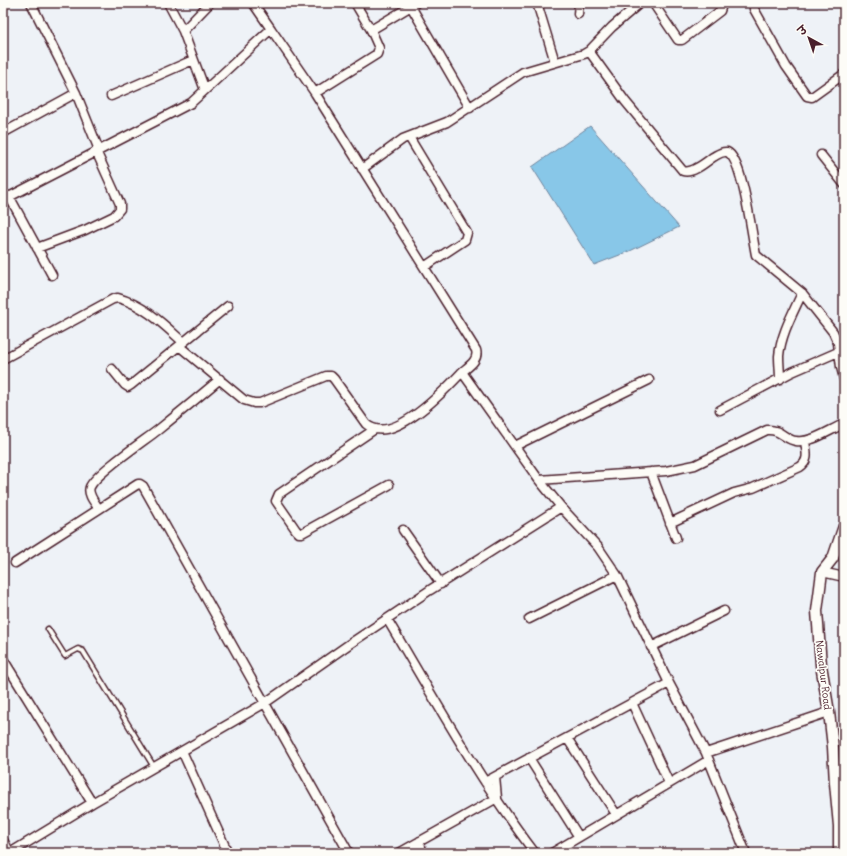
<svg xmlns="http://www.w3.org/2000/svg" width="847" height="856" viewBox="0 0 847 856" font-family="Delius,'Playpen Sans Deva',sans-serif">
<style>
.water{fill:#88c7e8;stroke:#6f849c}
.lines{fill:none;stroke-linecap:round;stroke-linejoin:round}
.service-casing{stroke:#4a1f2b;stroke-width:7}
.minor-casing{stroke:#4a1f2b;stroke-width:11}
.tertiary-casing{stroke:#4a1f2b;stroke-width:13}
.service{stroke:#fdfcf7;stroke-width:4}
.minor{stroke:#fdfcf7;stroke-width:8}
.tertiary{stroke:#fdfcf7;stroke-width:10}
.labels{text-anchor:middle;stroke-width:3.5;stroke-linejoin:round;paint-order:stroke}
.street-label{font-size:10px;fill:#4a1f2b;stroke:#fdfcf7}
</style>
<rect width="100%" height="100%" fill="#eef2f7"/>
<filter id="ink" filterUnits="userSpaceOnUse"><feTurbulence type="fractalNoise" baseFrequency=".025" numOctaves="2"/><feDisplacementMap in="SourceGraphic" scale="8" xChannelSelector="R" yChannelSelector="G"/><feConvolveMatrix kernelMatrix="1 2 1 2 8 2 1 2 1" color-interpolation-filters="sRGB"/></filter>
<g filter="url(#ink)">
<!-- water -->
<path class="water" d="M590,126L679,227L630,251L594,265L532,167Z"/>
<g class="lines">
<defs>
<path id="service" d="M48,629L65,656L78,649L83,651L154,767"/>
<path id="minor" d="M31,3L76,93L99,150
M168,3L183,31L205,90
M355,3L371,30
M409,3L470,108
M537,3L555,62
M653,3L678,40H682L720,11L721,8L720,3
M754,9L786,66L807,96L812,97L844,74
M578,14L579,3
M271,29L315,93L476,350C479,360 469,366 462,372
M183,31L210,3
M589,51L625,101L683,171C692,174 705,163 713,157C717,155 721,151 727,152C743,158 752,237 756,255L802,293L833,332L838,343L841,367L844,379
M315,93L377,54L379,48L371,30L416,3
M111,96L193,60
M3,133L76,93
M409,137L467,233L465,240L424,267
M821,155L844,184
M362,169L403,139L447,122L523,72L584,54L589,51L612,27L640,3
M9,196L52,275
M3,200L191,103L271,29L253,3
M37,248L85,230L114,216L120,209V204L96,151
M179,346L244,400L254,403H260L326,376H331L334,379L366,424C392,447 445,390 462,372L539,480L666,471L695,465L767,430C781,429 785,440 796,441C812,443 829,430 844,424
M3,359L113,299L118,298C144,305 164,325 183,342
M112,369L125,385L128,387L131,385L228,306
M780,379C780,371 779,364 779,356C781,334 793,313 802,293
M720,410L792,372L838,352
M375,429L279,494L276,501L296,530L299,533H302L389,485
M515,446L649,380
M651,472L676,538
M539,480L561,507L598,547L617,575L669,683L706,753L746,853
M99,509C95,503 87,494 90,487C96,473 144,441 158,430C179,413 200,396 220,379
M670,523L734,493L753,488L800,467C810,460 806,451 805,441
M403,530L441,584
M15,563L138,484H140L143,486L349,853
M822,572L844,577
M387,619C434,698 479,780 535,853
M529,619L617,575
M651,647L724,611
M3,659L92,803
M632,703L669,783
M567,738L616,814
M182,751L228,853
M706,753L829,712
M529,758L579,837
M485,782L669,683
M3,840L10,853
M420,841L422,853
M10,853L92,803L265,703L348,645L430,590L561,507
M399,853L497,798L495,777
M552,853L709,760"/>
<path id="tertiary" d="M839,853V826L835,783L833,747L829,712L821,665L817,611L822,572L833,558L844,526"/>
</defs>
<!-- service casing -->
<use href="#service" class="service-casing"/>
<!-- minor casing -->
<use href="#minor" class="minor-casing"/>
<!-- tertiary casing -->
<use href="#tertiary" class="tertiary-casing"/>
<!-- service -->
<use href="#service" class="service"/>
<!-- minor -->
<use href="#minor" class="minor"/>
<!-- tertiary -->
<use href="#tertiary" class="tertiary"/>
</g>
</g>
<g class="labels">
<!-- street labels -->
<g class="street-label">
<text transform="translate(824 675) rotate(83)" y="4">Nawalpur Road</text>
</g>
</g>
<!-- margin -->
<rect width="847" height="856" fill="none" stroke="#fdfcf7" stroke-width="16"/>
<rect x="8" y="8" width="831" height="840" fill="none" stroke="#4a1f2b" stroke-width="1.5" filter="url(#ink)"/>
<!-- north arrow -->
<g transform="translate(809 38) rotate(320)" stroke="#fdfcf7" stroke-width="3" paint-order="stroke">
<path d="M0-3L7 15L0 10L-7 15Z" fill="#4a1f2b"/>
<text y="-6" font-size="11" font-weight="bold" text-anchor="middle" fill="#4a1f2b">उ</text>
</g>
</svg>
